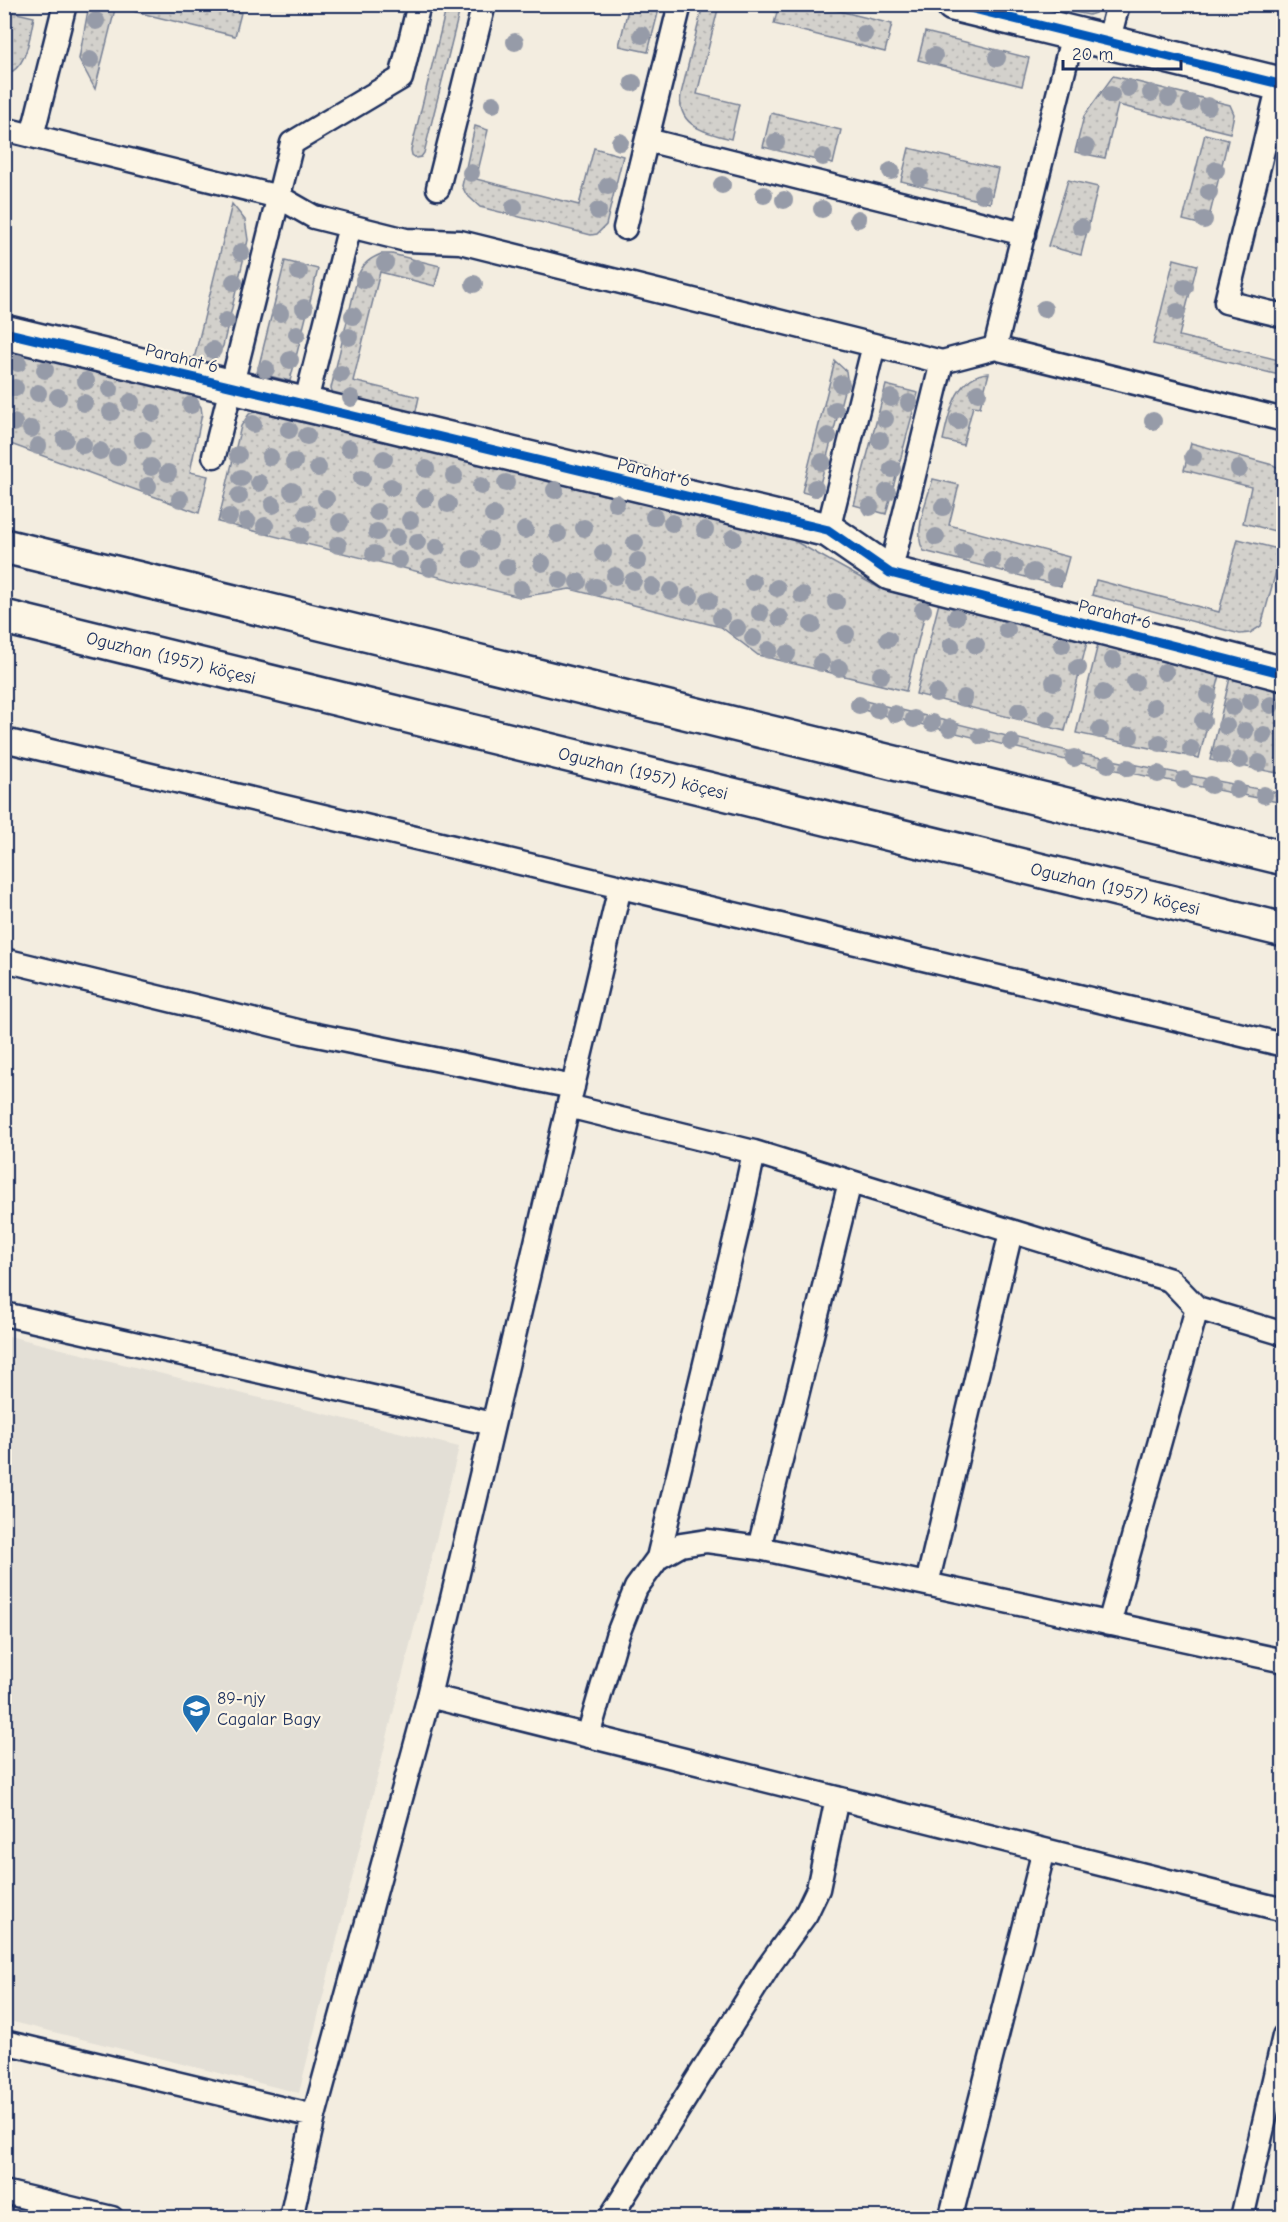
<svg xmlns="http://www.w3.org/2000/svg" width="1288" height="2222" viewBox="0 0 1288 2222" font-family="'Comic Neue',sans-serif">
<style>
.built{fill:#e3dfd6}
.green{fill:url(#green-dots);stroke:#778095;stroke-width:1.5}
.lines{fill:none;stroke-linecap:round;stroke-linejoin:round}
.lane-casing{stroke:#1b2f5e;stroke-width:27}
.street-casing{stroke:#1b2f5e;stroke-width:38}
.secondary-casing{stroke:#1b2f5e;stroke-width:38}
.lane{stroke:#fcf5e5;stroke-width:22}
.street{stroke:#fcf5e5;stroke-width:33}
.secondary{stroke:#fcf5e5;stroke-width:33}
.cycleway-casing{stroke:#fcf5e5;stroke-width:13}
.cycleway{stroke:#0057b8;stroke-width:9}
.tree{fill:#969ba8}
.labels{text-anchor:middle;stroke-width:4.5;stroke-linejoin:round;paint-order:stroke}
.street-label{font-size:18px;fill:#1b2f5e;stroke:#fcf5e5}
.poi-label{font-size:18px;fill:#1b2f5e;stroke:#fcf5e5;text-anchor:start}
</style>
<defs>
<pattern id="green-dots" width="8" height="8" patternUnits="userSpaceOnUse" patternTransform="scale(1.5)"><rect width="8" height="8" fill="#d3d1cc"/><path d="M2 2h.1M6 6h.1" fill="none" stroke="#b5b4b2" stroke-width="1.8" stroke-linecap="round"/></pattern>
</defs>
<rect width="100%" height="100%" fill="#f3ede0"/>
<filter id="ink" filterUnits="userSpaceOnUse"><feTurbulence type="fractalNoise" baseFrequency=".0167" numOctaves="2"/><feDisplacementMap in="SourceGraphic" scale="12" xChannelSelector="R" yChannelSelector="G"/><feConvolveMatrix kernelMatrix="1 2 1 2 8 2 1 2 1" color-interpolation-filters="sRGB"/></filter>
<g filter="url(#ink)">
<!-- built -->
<path class="built" d="M5,1335L459,1447L299,2093L5,2020Z"/>
<!-- green -->
<path class="green" d="M89,5H116L95,89L79,59Z
M207,5L241,13L235,36L128,10L129,5Z
M447,5H461L424,153L421,157L416,158L412,155L411,150Z
M629,5H660L648,52L619,46Z
M703,5H719L697,94L739,104L731,139C706,133 676,126 681,94Z
M749,5H815L892,24L885,52L774,24L777,12Z
M1039,5H1102L1095,13L1089,15Z
M8,11L34,17C29,38 28,68 5,75L4,23Z
M925,32L1029,58L1022,86L918,60Z
M1113,76L1230,105L1234,114L1230,133L1118,105L1105,158L1075,152L1084,116Z
M771,113L841,130L833,164L763,147Z
M475,126L488,130L476,179L579,205L594,148L623,156L606,225L597,234L591,235L480,207L466,194L462,186Z
M1205,134L1228,140L1207,226L1183,220Z
M909,148L998,169L990,203L901,181Z
M1068,180L1098,187L1081,255L1048,246Z
M232,204L245,220L248,240L223,346C216,361 209,364 193,363Z
M1283,240L1284,288H1283L1278,271Z
M381,254H392L440,266L435,286L380,272L353,381L419,397L414,420L333,394L331,388L358,275C364,263 369,259 381,254Z
M1174,259L1197,265L1179,336L1283,361V376L1153,344Z
M285,261L318,269L290,381L257,373Z
M4,350L193,395L201,407L202,414L190,472L208,476L199,513L5,442Z
M835,361L846,371L847,379L817,496L802,492Z
M989,373L980,407L973,406L963,445L943,440C949,414 955,375 989,373Z
M886,385L918,393L886,514L854,505Z
M261,409L789,538L881,589L928,601L906,691L758,655L721,627L570,589L520,597L218,522L241,426L249,414Z
M1191,443L1273,465L1283,470V533L1243,523L1251,487L1184,470Z
M933,479L959,485L949,525L1069,557L1061,586L924,551C912,536 928,496 933,479Z
M1238,539L1282,550L1261,626L1250,633L1240,634L1092,595L1096,580L1219,612Z
M939,603L1087,642L1065,731L916,694Z
M1098,644L1220,675L1199,758L1076,733Z
M1230,678L1283,691V774L1210,760Z
M857,699L1072,752L1283,794V803L1070,761L855,708Z"/>
<g class="lines">
<defs>
<path id="lane" d="M1108,43L1118,4
M1279,84L1226,302L1284,316
M4,129L279,197L314,217L406,240L460,242L942,362L995,348L1284,420
M32,136L65,4
M647,140L1024,234
M438,188L484,4
M625,228L680,4
M995,348L1073,34
M305,405L350,226
M214,456L292,143L401,78L419,4
M828,530L874,345
M890,573L942,362
M4,740L1284,1045
M4,960L302,1032L573,1087
M568,1106L754,1152L1170,1280L1197,1308L1284,1334
M4,1314L493,1424
M759,1548L850,1182
M658,1558L738,1227L754,1152
M927,1584L1011,1232
M1109,1624L1197,1308
M429,1696L1284,1910
M588,1736L617,1636L636,1588L658,1558L681,1545L707,1541L759,1548L1284,1661
M4,2042L314,2116
M4,2192L112,2218
M951,2216L1044,1850
M291,2218L314,2116L429,1696L620,887
M610,2218L768,1967L806,1914L818,1889L837,1798
M1242,2218L1284,2036"/>
<path id="street" d="M953,4L1284,85
M4,332L828,530L890,573L1284,674"/>
<g id="secondary">
<path d="M4,546L1284,858"/>
<path id="s1" d="M4,617L1284,930"/>
</g>
</defs>
<!-- lane casing -->
<use href="#lane" class="lane-casing"/>
<!-- street casing -->
<use href="#street" class="street-casing"/>
<!-- secondary casing -->
<use href="#secondary" class="secondary-casing"/>
<!-- lane -->
<use href="#lane" class="lane"/>
<!-- street -->
<use href="#street" class="street"/>
<!-- secondary -->
<use href="#secondary" class="secondary"/>
<defs>
<path id="cycleway" d="M953,4L1284,85
M4,332L828,530L890,573L1284,674"/>
</defs>
<!-- cycleway casing -->
<use href="#cycleway" class="cycleway-casing"/>
<!-- cycleway -->
<use href="#cycleway" class="cycleway"/>
</g>
<!-- trees -->
<g class="tree">
<circle cx="96" cy="21" r="9"/>
<circle cx="864" cy="34" r="9"/>
<circle cx="642" cy="35" r="9"/>
<circle cx="515" cy="42" r="9"/>
<circle cx="934" cy="56" r="9"/>
<circle cx="997" cy="58" r="9"/>
<circle cx="90" cy="60" r="9"/>
<circle cx="633" cy="83" r="9"/>
<circle cx="1128" cy="88" r="9"/>
<circle cx="1151" cy="93" r="9"/>
<circle cx="1111" cy="95" r="9"/>
<circle cx="1169" cy="98" r="9"/>
<circle cx="1190" cy="103" r="9"/>
<circle cx="493" cy="104" r="9"/>
<circle cx="1208" cy="106" r="9"/>
<circle cx="620" cy="142" r="9"/>
<circle cx="776" cy="142" r="9"/>
<circle cx="1086" cy="147" r="9"/>
<circle cx="823" cy="157" r="9"/>
<circle cx="1216" cy="170" r="9"/>
<circle cx="891" cy="171" r="9"/>
<circle cx="471" cy="173" r="9"/>
<circle cx="920" cy="177" r="9"/>
<circle cx="722" cy="185" r="9"/>
<circle cx="608" cy="186" r="9"/>
<circle cx="1209" cy="192" r="9"/>
<circle cx="982" cy="194" r="9"/>
<circle cx="764" cy="195" r="9"/>
<circle cx="784" cy="200" r="9"/>
<circle cx="514" cy="207" r="9"/>
<circle cx="822" cy="209" r="9"/>
<circle cx="598" cy="211" r="9"/>
<circle cx="858" cy="219" r="9"/>
<circle cx="1204" cy="220" r="9"/>
<circle cx="1081" cy="227" r="9"/>
<circle cx="241" cy="252" r="9"/>
<circle cx="385" cy="263" r="9"/>
<circle cx="416" cy="268" r="9"/>
<circle cx="299" cy="272" r="9"/>
<circle cx="364" cy="280" r="9"/>
<circle cx="234" cy="282" r="9"/>
<circle cx="474" cy="284" r="9"/>
<circle cx="1185" cy="287" r="9"/>
<circle cx="304" cy="308" r="9"/>
<circle cx="1044" cy="309" r="9"/>
<circle cx="1177" cy="312" r="9"/>
<circle cx="280" cy="313" r="9"/>
<circle cx="353" cy="316" r="9"/>
<circle cx="226" cy="321" r="9"/>
<circle cx="297" cy="334" r="9"/>
<circle cx="349" cy="337" r="9"/>
<circle cx="213" cy="350" r="9"/>
<circle cx="290" cy="360" r="9"/>
<circle cx="18" cy="363" r="9"/>
<circle cx="266" cy="369" r="9"/>
<circle cx="45" cy="370" r="9"/>
<circle cx="341" cy="374" r="9"/>
<circle cx="86" cy="381" r="9"/>
<circle cx="841" cy="384" r="9"/>
<circle cx="15" cy="388" r="9"/>
<circle cx="110" cy="389" r="9"/>
<circle cx="38" cy="393" r="9"/>
<circle cx="978" cy="393" r="9"/>
<circle cx="58" cy="397" r="9"/>
<circle cx="351" cy="398" r="9"/>
<circle cx="891" cy="398" r="9"/>
<circle cx="131" cy="402" r="9"/>
<circle cx="84" cy="403" r="9"/>
<circle cx="909" cy="403" r="9"/>
<circle cx="191" cy="405" r="9"/>
<circle cx="835" cy="410" r="9"/>
<circle cx="111" cy="412" r="9"/>
<circle cx="153" cy="413" r="9"/>
<circle cx="885" cy="419" r="9"/>
<circle cx="958" cy="421" r="9"/>
<circle cx="1153" cy="421" r="9"/>
<circle cx="14" cy="423" r="9"/>
<circle cx="253" cy="424" r="9"/>
<circle cx="31" cy="429" r="9"/>
<circle cx="289" cy="430" r="9"/>
<circle cx="307" cy="436" r="9"/>
<circle cx="828" cy="436" r="9"/>
<circle cx="65" cy="439" r="9"/>
<circle cx="143" cy="440" r="9"/>
<circle cx="880" cy="440" r="9"/>
<circle cx="83" cy="445" r="9"/>
<circle cx="38" cy="446" r="9"/>
<circle cx="349" cy="448" r="9"/>
<circle cx="100" cy="451" r="9"/>
<circle cx="238" cy="455" r="9"/>
<circle cx="117" cy="457" r="9"/>
<circle cx="270" cy="457" r="9"/>
<circle cx="1193" cy="457" r="9"/>
<circle cx="384" cy="459" r="9"/>
<circle cx="294" cy="462" r="9"/>
<circle cx="822" cy="462" r="9"/>
<circle cx="151" cy="467" r="9"/>
<circle cx="318" cy="468" r="9"/>
<circle cx="426" cy="469" r="9"/>
<circle cx="892" cy="469" r="9"/>
<circle cx="1239" cy="469" r="9"/>
<circle cx="168" cy="473" r="9"/>
<circle cx="454" cy="476" r="9"/>
<circle cx="241" cy="478" r="9"/>
<circle cx="362" cy="478" r="9"/>
<circle cx="259" cy="483" r="9"/>
<circle cx="506" cy="483" r="9"/>
<circle cx="148" cy="486" r="9"/>
<circle cx="481" cy="486" r="9"/>
<circle cx="391" cy="487" r="9"/>
<circle cx="815" cy="488" r="9"/>
<circle cx="555" cy="490" r="9"/>
<circle cx="292" cy="491" r="9"/>
<circle cx="887" cy="492" r="9"/>
<circle cx="239" cy="496" r="9"/>
<circle cx="425" cy="498" r="9"/>
<circle cx="180" cy="499" r="9"/>
<circle cx="326" cy="499" r="9"/>
<circle cx="616" cy="503" r="9"/>
<circle cx="448" cy="504" r="9"/>
<circle cx="273" cy="505" r="9"/>
<circle cx="870" cy="507" r="9"/>
<circle cx="943" cy="507" r="9"/>
<circle cx="377" cy="512" r="9"/>
<circle cx="307" cy="513" r="9"/>
<circle cx="493" cy="515" r="9"/>
<circle cx="229" cy="517" r="9"/>
<circle cx="654" cy="517" r="9"/>
<circle cx="410" cy="520" r="9"/>
<circle cx="247" cy="521" r="9"/>
<circle cx="340" cy="522" r="9"/>
<circle cx="672" cy="523" r="9"/>
<circle cx="265" cy="526" r="9"/>
<circle cx="584" cy="528" r="9"/>
<circle cx="525" cy="530" r="9"/>
<circle cx="705" cy="530" r="9"/>
<circle cx="377" cy="532" r="9"/>
<circle cx="558" cy="534" r="9"/>
<circle cx="300" cy="535" r="9"/>
<circle cx="397" cy="537" r="9"/>
<circle cx="936" cy="537" r="9"/>
<circle cx="733" cy="538" r="9"/>
<circle cx="489" cy="541" r="9"/>
<circle cx="417" cy="542" r="9"/>
<circle cx="635" cy="543" r="9"/>
<circle cx="338" cy="545" r="9"/>
<circle cx="437" cy="547" r="9"/>
<circle cx="964" cy="552" r="9"/>
<circle cx="603" cy="553" r="9"/>
<circle cx="374" cy="554" r="9"/>
<circle cx="472" cy="559" r="9"/>
<circle cx="399" cy="560" r="9"/>
<circle cx="992" cy="560" r="9"/>
<circle cx="638" cy="561" r="9"/>
<circle cx="542" cy="563" r="9"/>
<circle cx="507" cy="567" r="9"/>
<circle cx="1014" cy="567" r="9"/>
<circle cx="430" cy="568" r="9"/>
<circle cx="1033" cy="572" r="9"/>
<circle cx="615" cy="576" r="9"/>
<circle cx="1055" cy="577" r="9"/>
<circle cx="560" cy="580" r="9"/>
<circle cx="633" cy="581" r="9"/>
<circle cx="578" cy="582" r="9"/>
<circle cx="753" cy="582" r="9"/>
<circle cx="652" cy="586" r="9"/>
<circle cx="596" cy="587" r="9"/>
<circle cx="777" cy="588" r="9"/>
<circle cx="521" cy="589" r="9"/>
<circle cx="671" cy="591" r="9"/>
<circle cx="802" cy="595" r="9"/>
<circle cx="690" cy="596" r="9"/>
<circle cx="709" cy="600" r="9"/>
<circle cx="836" cy="602" r="9"/>
<circle cx="923" cy="610" r="9"/>
<circle cx="760" cy="613" r="9"/>
<circle cx="956" cy="617" r="9"/>
<circle cx="721" cy="618" r="9"/>
<circle cx="780" cy="618" r="9"/>
<circle cx="812" cy="625" r="9"/>
<circle cx="737" cy="628" r="9"/>
<circle cx="1007" cy="630" r="9"/>
<circle cx="846" cy="634" r="9"/>
<circle cx="753" cy="638" r="9"/>
<circle cx="888" cy="639" r="9"/>
<circle cx="976" cy="645" r="9"/>
<circle cx="1062" cy="645" r="9"/>
<circle cx="951" cy="646" r="9"/>
<circle cx="769" cy="650" r="9"/>
<circle cx="787" cy="654" r="9"/>
<circle cx="1113" cy="660" r="9"/>
<circle cx="821" cy="663" r="9"/>
<circle cx="839" cy="668" r="9"/>
<circle cx="1078" cy="668" r="9"/>
<circle cx="1165" cy="672" r="9"/>
<circle cx="881" cy="675" r="9"/>
<circle cx="1054" cy="682" r="9"/>
<circle cx="1135" cy="682" r="9"/>
<circle cx="936" cy="693" r="9"/>
<circle cx="1103" cy="693" r="9"/>
<circle cx="1208" cy="695" r="9"/>
<circle cx="964" cy="698" r="9"/>
<circle cx="1250" cy="701" r="9"/>
<circle cx="859" cy="705" r="9"/>
<circle cx="1271" cy="705" r="9"/>
<circle cx="1154" cy="707" r="9"/>
<circle cx="1233" cy="707" r="9"/>
<circle cx="877" cy="710" r="9"/>
<circle cx="1019" cy="711" r="9"/>
<circle cx="895" cy="714" r="9"/>
<circle cx="914" cy="719" r="9"/>
<circle cx="1047" cy="719" r="9"/>
<circle cx="1203" cy="721" r="9"/>
<circle cx="932" cy="723" r="9"/>
<circle cx="1226" cy="726" r="9"/>
<circle cx="950" cy="728" r="9"/>
<circle cx="1100" cy="730" r="9"/>
<circle cx="1245" cy="731" r="9"/>
<circle cx="1264" cy="735" r="9"/>
<circle cx="981" cy="736" r="9"/>
<circle cx="1130" cy="736" r="9"/>
<circle cx="1011" cy="742" r="9"/>
<circle cx="1160" cy="743" r="9"/>
<circle cx="1191" cy="749" r="9"/>
<circle cx="1221" cy="755" r="9"/>
<circle cx="1074" cy="758" r="9"/>
<circle cx="1240" cy="760" r="9"/>
<circle cx="1259" cy="763" r="9"/>
<circle cx="1108" cy="764" r="9"/>
<circle cx="1128" cy="768" r="9"/>
<circle cx="1158" cy="774" r="9"/>
<circle cx="1184" cy="780" r="9"/>
<circle cx="1211" cy="785" r="9"/>
<circle cx="1237" cy="790" r="9"/>
<circle cx="1264" cy="795" r="9"/>
</g>
</g>
<!-- icons -->
<defs>
<symbol id="school-pin" viewBox="-11 -11 22 30"><path d="M0 17L-7.5 6A9.5 9.5 0 1 1 7.5 6Z" fill="#1f6fb2" stroke="#fcf5e5"/><path d="M0-5L7-2L0 1L-7-2ZM-4 1L0 2.5L4 1V4Q0 6-4 4Z" fill="#fff"/></symbol>
</defs>
<g fill-rule="evenodd">
<use href="#school-pin" x="180" y="1692" width="33" height="45"/>
</g>
<g class="labels">
<!-- street labels -->
<g class="street-label">
<text transform="translate(182 358) rotate(14)" y="6">Parahat 6</text>
<text transform="translate(654 472) rotate(14)" y="6">Parahat 6</text>
<text transform="translate(1115 614) rotate(14)" y="6">Parahat 6</text>
<text dy="6" stroke="none"><textPath href="#s1" startOffset="172">Oguzhan (1957) köçesi</textPath></text>
<text dy="6" stroke="none"><textPath href="#s1" startOffset="658">Oguzhan (1957) köçesi</textPath></text>
<text dy="6" stroke="none"><textPath href="#s1" startOffset="1144">Oguzhan (1957) köçesi</textPath></text>
</g>
<!-- poi labels -->
<g class="poi-label">
<text x="217" y="1704">89-njy<tspan x="217" dy="21">Cagalar Bagy</tspan></text>
</g>
</g>
<!-- margin -->
<rect width="1288" height="2222" fill="none" stroke="#fcf5e5" stroke-width="24"/>
<rect x="12" y="12" width="1264" height="2198" fill="none" stroke="#1b2f5e" stroke-width="2" filter="url(#ink)"/>
<!-- scale -->
<path d="M1063 60v9h118v-9" fill="none" stroke="#1b2f5e" stroke-width="3"/>
<text x="1072" y="60" font-size="18" fill="#1b2f5e" stroke="#fcf5e5" stroke-width="4.5" paint-order="stroke">20 m</text>
</svg>
